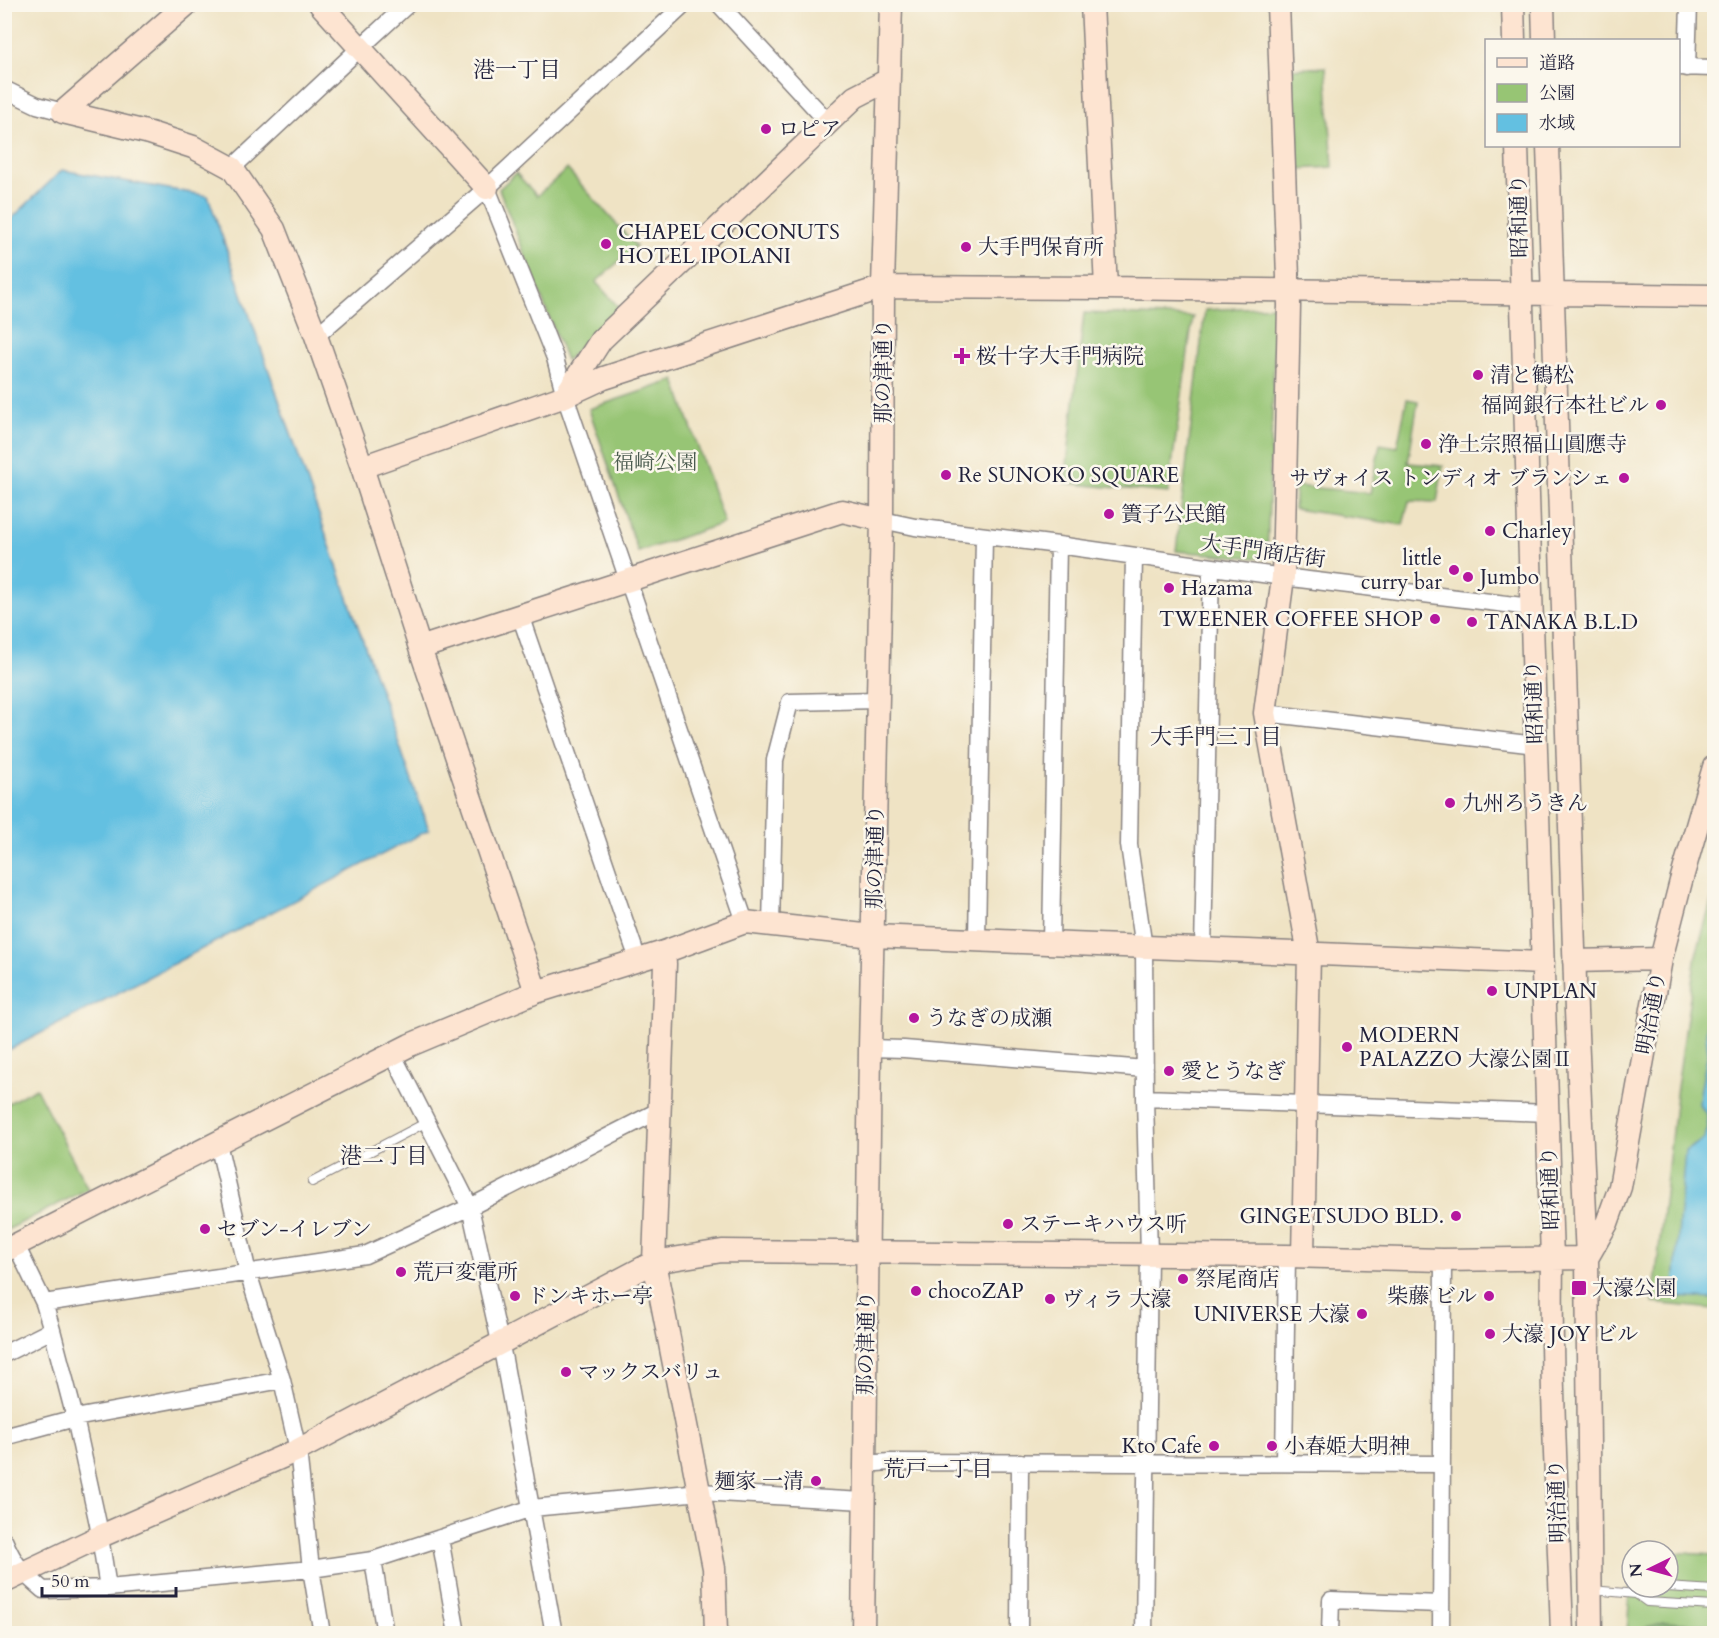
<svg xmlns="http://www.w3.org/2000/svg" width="1719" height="1638" viewBox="0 0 1719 1638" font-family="Cardo,'Noto Serif JP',serif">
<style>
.green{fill:#97c574;stroke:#5c7458;stroke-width:1.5}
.forest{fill:#79aa66;stroke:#4e6650;stroke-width:1.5}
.water{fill:#63c0e1;stroke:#42718e;stroke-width:1.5}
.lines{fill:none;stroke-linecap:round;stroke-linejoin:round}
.lane-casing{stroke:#888280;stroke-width:10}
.street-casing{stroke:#888280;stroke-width:19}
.secondary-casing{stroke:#888280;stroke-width:25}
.lane{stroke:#fff;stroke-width:8}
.street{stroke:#fff;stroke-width:16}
.secondary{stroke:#fde4d1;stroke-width:22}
.poi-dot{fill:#b5179e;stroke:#fbf7ec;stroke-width:2}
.labels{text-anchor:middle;stroke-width:5;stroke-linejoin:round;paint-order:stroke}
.poi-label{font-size:21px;fill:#22223b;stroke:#fbf7ec;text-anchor:start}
.street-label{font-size:21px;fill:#22223b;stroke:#fbf7ec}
.park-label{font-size:21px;fill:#4b5b4f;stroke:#fbf7ec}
.neighbourhood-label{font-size:22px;fill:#22223b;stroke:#fbf7ec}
</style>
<rect width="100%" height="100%" fill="#fbf7ec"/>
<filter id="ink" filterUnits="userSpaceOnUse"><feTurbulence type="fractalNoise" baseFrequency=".0167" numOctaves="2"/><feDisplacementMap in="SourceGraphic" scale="12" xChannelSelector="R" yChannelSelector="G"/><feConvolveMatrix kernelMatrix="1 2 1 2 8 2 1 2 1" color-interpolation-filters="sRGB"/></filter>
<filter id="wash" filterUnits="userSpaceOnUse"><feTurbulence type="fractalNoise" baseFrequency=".008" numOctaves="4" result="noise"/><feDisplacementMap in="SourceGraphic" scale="24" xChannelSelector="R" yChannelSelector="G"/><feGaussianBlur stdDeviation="1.35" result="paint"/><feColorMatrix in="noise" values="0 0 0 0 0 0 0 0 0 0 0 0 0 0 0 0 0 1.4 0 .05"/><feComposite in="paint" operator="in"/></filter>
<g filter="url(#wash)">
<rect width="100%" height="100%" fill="#efe3c4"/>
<!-- green -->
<path class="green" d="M1326,67L1333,167L1297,169L1290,69Z
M567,169L636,246L596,282L621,310L566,360L499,189L516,173L537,196Z
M1276,306L1267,559L1176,551L1205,310Z
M1084,313L1193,317L1168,493L1065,483Z
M675,380L724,523L638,552L589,409Z
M1407,399L1418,401L1408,463L1443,466L1437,502L1409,501L1403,525L1294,509L1296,486L1370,493L1380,444L1397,447Z
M1714,892V1309L1653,1303L1676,1094L1696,955Z
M36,1088L88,1189L5,1231V1105Z
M1668,1552L1714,1555V1633L1627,1634L1632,1555V1587H1668Z"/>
<!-- forest -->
<path class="forest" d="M1663,1622L1714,1625V1633H1632Z"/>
<!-- water -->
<path class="water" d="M62,170L208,196L429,830L5,1052V225Z
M1714,964V1299L1673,1297L1685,1151L1703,1140L1708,1129L1707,1115L1699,1105L1700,1093L1708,1052L1706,1036L1712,973Z"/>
</g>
<g filter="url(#ink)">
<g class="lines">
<defs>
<path id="lane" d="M312,1182L427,1122
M1667,1587L1714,1590
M1592,1590L1636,1594L1647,1602L1714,1606
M1636,1594L1647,1587"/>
<path id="street" d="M719,4L828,122
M1678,67L1714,68
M1687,68L1689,4
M4,89L37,105L63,112
M232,168L360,48L408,4
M487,188L555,358L565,396L745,922
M316,336L487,188L685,4
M882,520L915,527L1058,545L1283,577L1531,607
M1134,556L1129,845L1144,948L1145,1098L1149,1254L1144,1634
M520,615L634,948
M1265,713L1536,745
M771,925L775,760L790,702L878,700
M977,939L984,536
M1051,943L1058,545
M1203,950L1211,567
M870,1048L904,1049L1145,1069
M393,1055L470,1207L504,1360L554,1634
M1145,1098L1548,1113
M218,1143L248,1273L282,1380L298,1450L311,1569L322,1634
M16,1245L44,1303L52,1330L75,1418L98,1524L108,1588
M44,1303L365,1255L470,1207L658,1111
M4,1354L52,1330
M4,1437L75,1418L282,1380
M1284,1462L1287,1256
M864,1464L890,1462L1442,1464
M440,1538L457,1634
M4,1540C15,1566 22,1572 43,1590L108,1588L311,1569L373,1560L532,1508L700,1492L864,1501
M373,1560L385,1634
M1019,1634L1020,1462
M1330,1634L1331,1600L1441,1604
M1441,1634L1443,1260"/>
<path id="secondary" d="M320,4L487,188
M1092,4L1106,288
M1278,4L1289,305L1283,577L1265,713L1309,954L1303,1256
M1513,4L1514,40
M1543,4L1544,40
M63,112L150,133L193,147L232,168L274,229L316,336L362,467L420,648L536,992
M63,112L187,4
M1517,146L1552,1259C1550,1384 1558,1509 1562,1634
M1548,146L1576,1011L1587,1258L1591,1634
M565,396L601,340L855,97L888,80
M362,467L565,396L604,378L883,287L1106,288L1714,296
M420,648L842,511L882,520
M664,952L665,964L654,1262L714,1568L716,1634
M1574,961L1661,959
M4,1251L410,1045L536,992L664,952L745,922L873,936L1543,963
M1587,1258L1607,1223L1620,1187L1661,959L1681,881L1714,767
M4,1582L101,1536L298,1450L654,1262L722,1251L1287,1256L1443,1260L1587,1258
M863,1634L870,1048L882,520L883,287L891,4"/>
</defs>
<!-- lane casing -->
<use href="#lane" class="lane-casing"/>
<!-- street casing -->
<use href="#street" class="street-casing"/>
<!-- secondary casing -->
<use href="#secondary" class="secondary-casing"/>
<!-- lane -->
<use href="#lane" class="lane"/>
<!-- street -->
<use href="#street" class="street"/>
<!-- secondary -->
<use href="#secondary" class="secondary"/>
</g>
</g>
<!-- markers -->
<g class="poi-dot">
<circle cx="766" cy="129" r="6"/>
<circle cx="606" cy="244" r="6"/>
<circle cx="966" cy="247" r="6"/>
<path d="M959 347h6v6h6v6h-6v6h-6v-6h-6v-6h6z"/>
<circle cx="1478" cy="375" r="6"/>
<circle cx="1661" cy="405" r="6"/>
<circle cx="1426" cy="444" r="6"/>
<circle cx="946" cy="475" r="6"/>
<circle cx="1624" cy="478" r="6"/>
<circle cx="1109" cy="514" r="6"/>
<circle cx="1490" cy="531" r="6"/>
<circle cx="1454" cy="570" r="6"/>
<circle cx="1468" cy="577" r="6"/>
<circle cx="1169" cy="588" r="6"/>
<circle cx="1435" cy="619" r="6"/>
<circle cx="1472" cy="622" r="6"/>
<circle cx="1450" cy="803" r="6"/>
<circle cx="1492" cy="991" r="6"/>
<circle cx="914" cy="1018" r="6"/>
<circle cx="1347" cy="1047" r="6"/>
<circle cx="1169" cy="1071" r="6"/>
<circle cx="1456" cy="1216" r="6"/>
<circle cx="1008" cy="1224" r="6"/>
<circle cx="205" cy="1229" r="6"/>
<circle cx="401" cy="1272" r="6"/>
<circle cx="1183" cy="1279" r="6"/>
<rect x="1571" y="1280" width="16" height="16" rx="3"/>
<circle cx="916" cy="1291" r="6"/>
<circle cx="515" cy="1296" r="6"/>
<circle cx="1489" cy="1296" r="6"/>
<circle cx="1050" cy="1299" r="6"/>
<circle cx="1362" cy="1314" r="6"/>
<circle cx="1490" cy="1334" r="6"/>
<circle cx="566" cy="1372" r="6"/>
<circle cx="1214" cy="1446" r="6"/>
<circle cx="1272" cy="1446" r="6"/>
<circle cx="816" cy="1481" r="6"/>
</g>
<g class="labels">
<!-- poi labels -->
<g class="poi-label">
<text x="778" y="136">ロピア</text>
<text x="618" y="239">CHAPEL COCONUTS<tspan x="618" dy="24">HOTEL IPOLANI</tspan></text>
<text x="978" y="254">大手門保育所</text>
<text x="976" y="363">桜十字大手門病院</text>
<text x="1490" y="382">清と鶴松</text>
<text x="1649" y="412" text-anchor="end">福岡銀行本社ビル</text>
<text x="1438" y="451">浄土宗照福山圓應寺</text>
<text x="958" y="482">Re SUNOKO SQUARE</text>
<text x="1612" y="485" text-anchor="end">サヴォイス トンディオ ブランシェ</text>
<text x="1121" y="521">簀子公民館</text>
<text x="1502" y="538">Charley</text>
<text x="1442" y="565" text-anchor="end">little<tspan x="1442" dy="24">curry bar</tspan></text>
<text x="1480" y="584">Jumbo</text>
<text x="1181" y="595">Hazama</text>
<text x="1423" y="626" text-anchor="end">TWEENER COFFEE SHOP</text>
<text x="1484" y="629">TANAKA B.L.D</text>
<text x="1462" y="810">九州ろうきん</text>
<text x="1504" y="998">UNPLAN</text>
<text x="926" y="1025">うなぎの成瀬</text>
<text x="1359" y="1042">MODERN<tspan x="1359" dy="24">PALAZZO 大濠公園Ⅱ</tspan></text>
<text x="1181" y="1078">愛とうなぎ</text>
<text x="1444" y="1223" text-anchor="end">GINGETSUDO BLD.</text>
<text x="1020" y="1231">ステーキハウス听</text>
<text x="217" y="1236">セブン-イレブン</text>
<text x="413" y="1279">荒戸変電所</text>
<text x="1195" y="1286">祭尾商店</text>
<text x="1592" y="1295">大濠公園</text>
<text x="928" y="1298">chocoZAP</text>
<text x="527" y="1303">ドンキホー亭</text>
<text x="1477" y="1303" text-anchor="end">柴藤 ビル</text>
<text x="1062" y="1306">ヴィラ 大濠</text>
<text x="1350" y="1321" text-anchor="end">UNIVERSE 大濠</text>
<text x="1502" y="1341">大濠 JOY ビル</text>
<text x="578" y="1379">マックスバリュ</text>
<text x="1202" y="1453" text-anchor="end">Kto Cafe</text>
<text x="1284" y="1453">小春姫大明神</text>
<text x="804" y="1488" text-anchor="end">麺家 一清</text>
</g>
<!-- street labels -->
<g class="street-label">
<text transform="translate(1519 216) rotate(-91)" y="7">昭和通り</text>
<text transform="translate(883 371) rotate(-90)" y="7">那の津通り</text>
<text transform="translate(1263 551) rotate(8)" y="7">大手門商店街</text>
<text transform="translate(1534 702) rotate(-92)" y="7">昭和通り</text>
<text transform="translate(875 857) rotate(-89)" y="7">那の津通り</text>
<text transform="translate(1651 1013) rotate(-80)" y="7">明治通り</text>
<text transform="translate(1550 1188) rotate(-92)" y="7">昭和通り</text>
<text transform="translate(866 1343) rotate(-89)" y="7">那の津通り</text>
<text transform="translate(1557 1501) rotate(-92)" y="7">明治通り</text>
</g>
<!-- park labels -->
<g class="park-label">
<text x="655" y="469">福崎公園</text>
</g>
<!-- neighbourhood labels -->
<g class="neighbourhood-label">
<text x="517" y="77">港一丁目</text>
<text x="1216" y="744">大手門三丁目</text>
<text x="384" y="1163">港二丁目</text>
<text x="938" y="1476">荒戸一丁目</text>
</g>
</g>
<!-- margin -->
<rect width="1719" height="1638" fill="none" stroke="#fbf7ec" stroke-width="24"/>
<!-- legend -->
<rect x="1485" y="39" width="195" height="108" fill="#fbf7ec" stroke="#a4a2a5" stroke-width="1.5"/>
<rect x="1497" y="58" width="30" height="9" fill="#fde4d1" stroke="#a4a2a5" stroke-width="1.5"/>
<text x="1539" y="69" font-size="18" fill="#22223b">道路</text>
<rect x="1497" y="84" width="30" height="18" fill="#97c574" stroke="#a4a2a5" stroke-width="1.5"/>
<text x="1539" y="99" font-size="18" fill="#22223b">公園</text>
<rect x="1497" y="114" width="30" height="18" fill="#63c0e1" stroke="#a4a2a5" stroke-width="1.5"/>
<text x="1539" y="129" font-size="18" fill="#22223b">水域</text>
<!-- north arrow -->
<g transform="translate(1650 1569) rotate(265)"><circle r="28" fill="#fbf7ec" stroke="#a4a2a5" stroke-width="1.5"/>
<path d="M0-4.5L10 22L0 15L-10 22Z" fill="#b5179e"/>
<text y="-9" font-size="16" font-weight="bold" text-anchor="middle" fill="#22223b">N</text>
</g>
<!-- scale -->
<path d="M42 1587v9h134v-9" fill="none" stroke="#22223b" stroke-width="3"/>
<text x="51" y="1587" font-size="18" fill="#22223b" stroke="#fbf7ec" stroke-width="4.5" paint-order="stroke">50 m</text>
</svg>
